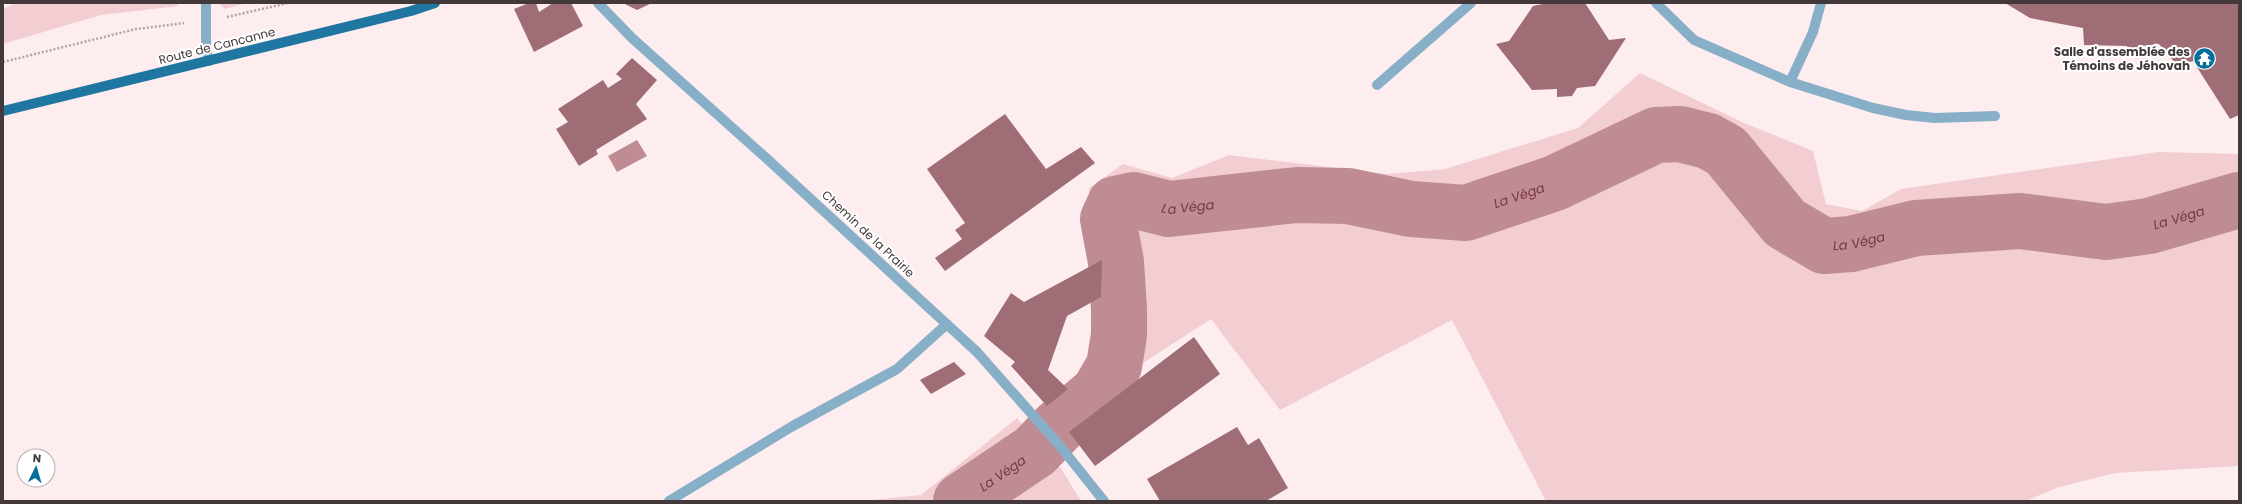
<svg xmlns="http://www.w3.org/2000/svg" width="2242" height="504" viewBox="0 0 2242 504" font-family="Poppins,sans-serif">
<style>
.green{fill:#f2ced3}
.water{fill:#bf8c94}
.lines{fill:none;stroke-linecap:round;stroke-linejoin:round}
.river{stroke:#bf8c94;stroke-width:56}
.building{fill:#9e6d75}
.path{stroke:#b2a4a5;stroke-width:2.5;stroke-dasharray:2 2;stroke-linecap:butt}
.minor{stroke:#88afc8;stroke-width:10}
.major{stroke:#1e76a1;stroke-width:10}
.labels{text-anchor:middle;stroke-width:4;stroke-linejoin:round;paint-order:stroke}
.street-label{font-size:12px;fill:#43393a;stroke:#fff}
.poi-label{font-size:12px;font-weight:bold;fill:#43393a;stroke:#fff;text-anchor:end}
.water-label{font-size:13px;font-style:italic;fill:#783644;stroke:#fff}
</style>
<rect width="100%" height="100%" fill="#feedef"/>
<!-- green -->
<path class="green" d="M15,3H177L178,6L101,15L3,44V9Z
M218,3H247L225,9Z
M1640,73L1742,122L1813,151L1826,204L1862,211L1901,189L2158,152L2239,154V466L2115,473L2056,488L2026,501H1546L1452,320L1280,410L1211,319L1120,378L1134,340L1135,312L1132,252L1089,244V188L1123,164L1172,178L1229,155L1387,174L1445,169L1578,128Z
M1017,418L1062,470L1081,501H863L921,495Z"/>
<!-- water -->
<path class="water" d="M637,140L647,156L617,172L608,156Z"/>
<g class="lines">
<!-- river -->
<path class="river" id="s1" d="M961,501L1035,451L1059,426L1099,392L1114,366L1119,335V309L1116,262L1108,219L1115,204L1133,200L1169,209L1297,195L1348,196L1411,209L1466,213L1555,183L1656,135L1680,134L1708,141L1726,151L1785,223L1824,246L1851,244L1916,228L2020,221L2106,232L2149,226L2239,200"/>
</g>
<!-- building -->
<path class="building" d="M529,3H536L539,12L553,3H571L583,26L534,52L514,9Z
M623,3H652L637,10Z
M1547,3H1585L1609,40L1626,38L1595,86L1577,88L1572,96L1557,97V89L1532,90L1496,44L1509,41L1533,6Z
M2005,3H2239V115L2230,119L2193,61L2178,66L2159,44L2142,46L2130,56L2127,46L2084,45L2083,28L2030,18Z
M632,58L657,80L636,104L647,119L596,150L598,154L579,166L556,129L568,122L558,109L603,80L608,88L622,79L616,74Z
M1005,114L1046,169L1081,147L1095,163L945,271L935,258L962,239L955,230L965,223L927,169Z
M1102,260L1101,297L1067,316L1048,370L1068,389L1047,406L1011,366L1015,362L984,336L1011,293L1024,302Z
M1194,337L1220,374L1095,466L1069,432Z
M954,362L966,374L931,394L920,380Z
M1237,427L1248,445L1259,438L1288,488L1266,501H1160L1147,479Z"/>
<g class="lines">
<!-- path -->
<path class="path" d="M227,17L288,3
M3,62L136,29L184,23"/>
<!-- minor -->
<path class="minor" d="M206,3V48L209,61
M598,3L632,38L765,157L977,352L1060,446L1104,501
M1656,3L1694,40L1790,82L1873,108L1906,115L1935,118L1995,116
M1790,82L1813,32L1821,3
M1377,85L1471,3
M669,501L791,427L897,369L947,324"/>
<!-- major -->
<path class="major" d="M3,111L411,11L435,3"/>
</g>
<!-- icons -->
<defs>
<symbol id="temple-disc" viewBox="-11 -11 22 22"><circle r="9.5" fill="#046e9a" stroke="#fff"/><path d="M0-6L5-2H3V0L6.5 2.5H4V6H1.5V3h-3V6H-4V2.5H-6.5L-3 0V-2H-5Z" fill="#fff"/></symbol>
</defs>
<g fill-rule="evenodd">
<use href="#temple-disc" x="2192" y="46" width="25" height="25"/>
</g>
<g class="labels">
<!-- street labels -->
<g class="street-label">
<text transform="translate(217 46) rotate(-14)" y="4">Route de Cancanne</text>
<text transform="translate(868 234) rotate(43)" y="4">Chemin de la Prairie</text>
</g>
<!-- poi labels -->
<g class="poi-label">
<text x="2190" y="56">Salle d'assemblée des<tspan x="2190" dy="14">Témoins de Jéhovah</tspan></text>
</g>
<!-- water labels -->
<g class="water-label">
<text dy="5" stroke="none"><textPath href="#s1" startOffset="782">La Véga</textPath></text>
<text dy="5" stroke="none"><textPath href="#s1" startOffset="446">La Véga</textPath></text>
<text dy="5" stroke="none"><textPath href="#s1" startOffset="1503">La Véga</textPath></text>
<text dy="5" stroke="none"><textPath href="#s1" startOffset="1179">La Véga</textPath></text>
<text dy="5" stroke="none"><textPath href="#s1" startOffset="50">La Véga</textPath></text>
</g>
</g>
<!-- border -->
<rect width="2242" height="504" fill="none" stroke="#43393a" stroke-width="8"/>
<!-- north arrow -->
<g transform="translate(36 468) rotate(5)"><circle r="19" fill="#ffffff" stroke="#b4b0b0"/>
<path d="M0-3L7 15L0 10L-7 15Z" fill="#046e9a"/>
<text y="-6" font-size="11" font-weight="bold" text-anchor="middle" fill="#43393a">N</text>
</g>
</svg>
